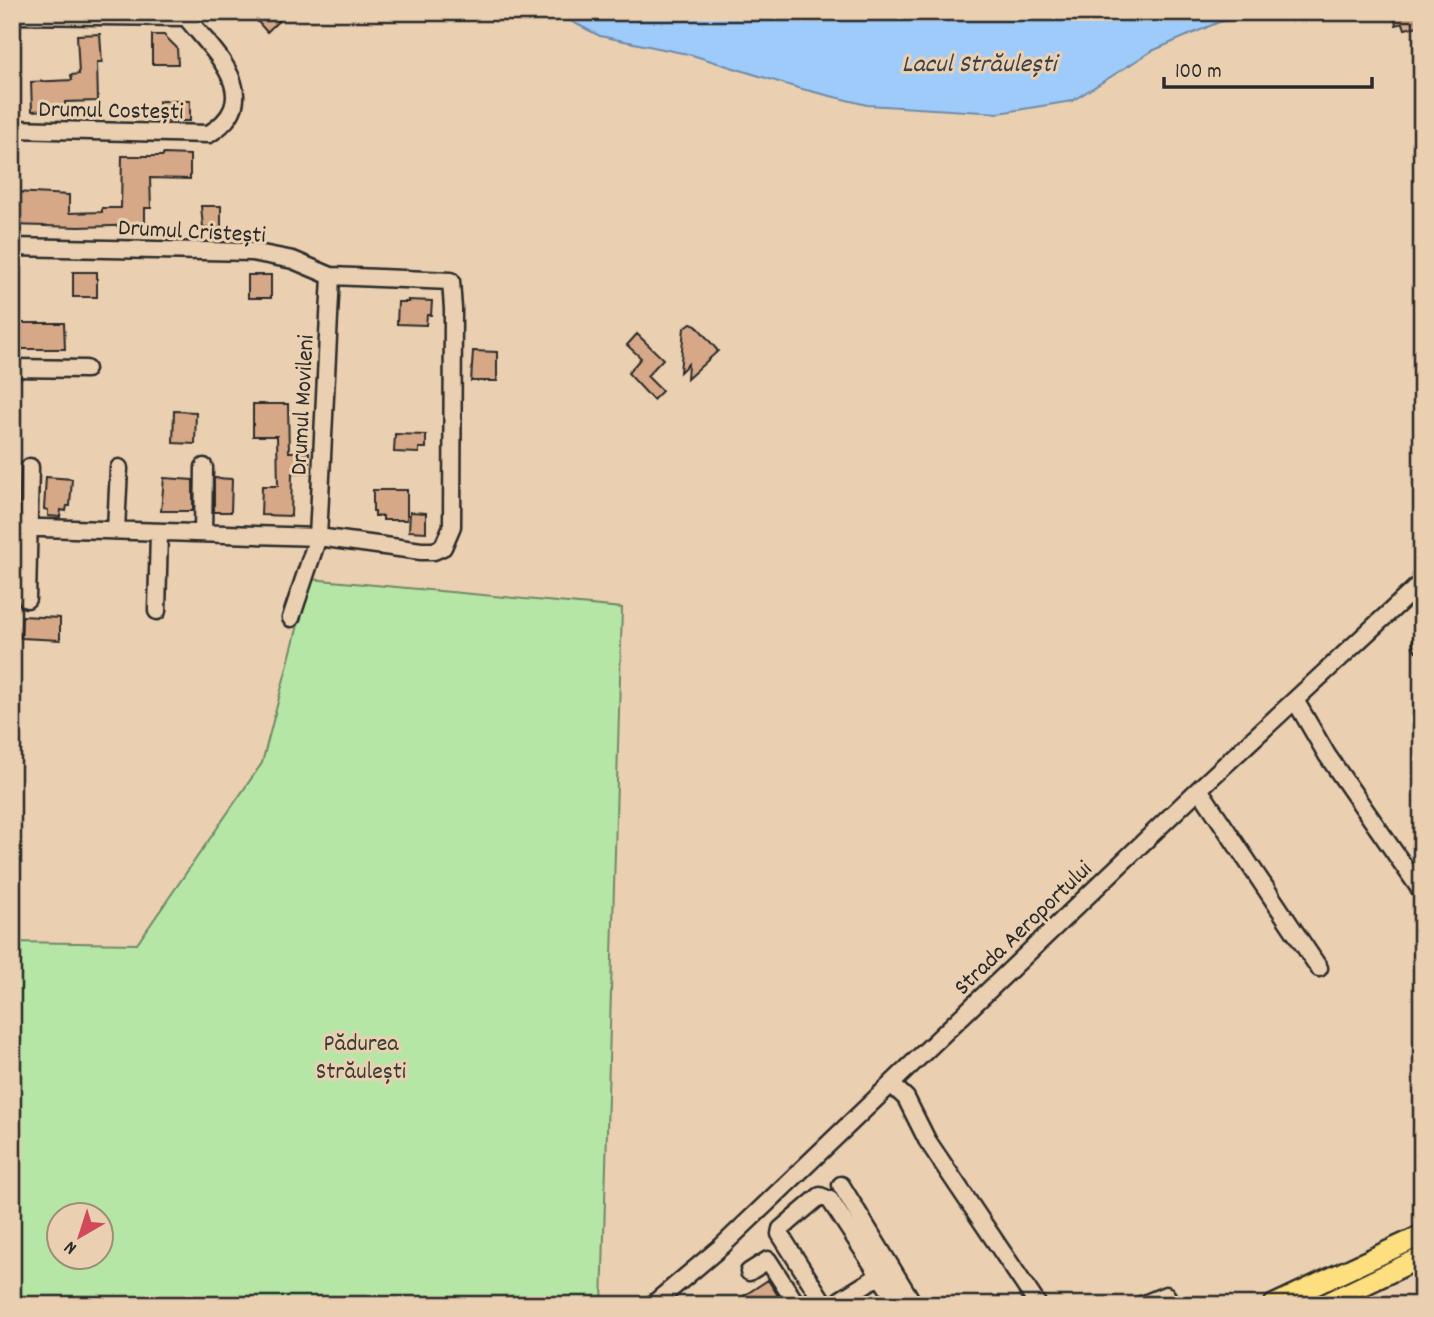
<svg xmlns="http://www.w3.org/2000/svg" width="1434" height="1317" viewBox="0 0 1434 1317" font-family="Dekko,sans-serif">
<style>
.green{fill:#b6e6a5;stroke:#708868;stroke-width:2;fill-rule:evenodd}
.water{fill:#9ecbf9;stroke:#708ba7;stroke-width:2}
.building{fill:#d6a887;stroke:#2b2b2b;stroke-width:2}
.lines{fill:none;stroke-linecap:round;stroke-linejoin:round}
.minor-casing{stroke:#2b2b2b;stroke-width:21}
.major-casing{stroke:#2b2b2b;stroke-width:24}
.minor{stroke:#ead0b1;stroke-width:16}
.major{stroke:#fddf80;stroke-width:19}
.labels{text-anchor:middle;stroke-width:6;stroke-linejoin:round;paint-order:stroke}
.street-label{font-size:24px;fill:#2b2b2b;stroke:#ead0b1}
.park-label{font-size:24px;fill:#393e37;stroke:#ead0b1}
.water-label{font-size:26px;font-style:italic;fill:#3c434a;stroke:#ead0b1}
</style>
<rect width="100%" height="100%" fill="#ead0b1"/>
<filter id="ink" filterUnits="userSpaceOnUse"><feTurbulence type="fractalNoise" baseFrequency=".0143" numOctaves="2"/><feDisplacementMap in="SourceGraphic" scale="14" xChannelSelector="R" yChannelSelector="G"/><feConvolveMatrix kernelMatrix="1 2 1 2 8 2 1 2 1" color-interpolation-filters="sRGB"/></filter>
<g filter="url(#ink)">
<!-- green -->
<path class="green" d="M310,579L622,608L602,1305H12V942L137,944L262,763ZM60,1216H102V1258H60Z"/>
<!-- water -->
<path class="water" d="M553,12H1250L1244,17L1219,22L1152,51L1072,101L999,113L867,105L798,88L692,55L600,36Z"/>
<!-- building -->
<path class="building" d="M249,12H288L267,32Z
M1393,12H1422V25L1405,29L1403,23L1396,25Z
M100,34L102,62H97L98,101L65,102V109L32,111L31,82L72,80L71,75L79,74L77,35Z
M152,35H164L177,48L178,64H152Z
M159,101H190V121H160Z
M163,154L190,155V179L150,178L151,208H145V225L79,227L12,225V198H15V192L69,195V213L102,212V208H121L122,156H163Z
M201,206H221V228L203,227Z
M73,272H97V297H73Z
M248,275H271V298H248Z
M408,300L432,301L431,315H427L426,325L397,324L398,302H409Z
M12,323H64L65,349H12Z
M691,323L696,325L718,351L687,379L688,364L680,372L684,328Z
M637,334L663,359L647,376L662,391L653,400L628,373L641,358L627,345Z
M473,351L497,352V381H471Z
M253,404H288L289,452H309V473H292L291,516L261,515L262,486H278L277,436H253Z
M174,411L196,412L195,444L173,443Z
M395,434L426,435V448H419V453L394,452Z
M46,477L72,479L70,506H67L66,511L61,510L60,517L48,516V510L44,509Z
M164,478L193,480V511H161Z
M214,478L232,479L231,512H214Z
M373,490H407V520H383V516H375V511H373Z
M410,512L426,513V532L409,531Z
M22,616L60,618V640L21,638Z
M768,1280L784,1305H747L742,1297Z"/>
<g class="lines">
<defs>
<path id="minor" d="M12,15L186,17C214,52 267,98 209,134L12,129
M12,247L252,252L293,260L331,276L451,281L453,309L452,526L443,547L434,551H421L318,537L12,527
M12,368L86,369
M116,530L119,468
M203,533L204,467
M27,599L30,467
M157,611L159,532
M291,618L318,537L331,276
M1422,641V644
M1295,700L1327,755L1422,892
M1199,789L1319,968
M891,1084L906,1098L927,1140L1038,1305
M841,1185L914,1305
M749,1272L768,1260L797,1305
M840,1300L880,1275
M652,1305L722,1246L1199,789L1422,582
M825,1305L780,1234L781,1229L820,1196L830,1200L899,1305
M1142,1305L1166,1295L1171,1305"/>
<path id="major" d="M1273,1305L1422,1235
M1323,1305L1422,1257"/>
</defs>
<!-- minor casing -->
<use href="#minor" class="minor-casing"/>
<!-- major casing -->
<use href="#major" class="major-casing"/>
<!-- minor -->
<use href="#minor" class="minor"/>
<!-- major -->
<use href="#major" class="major"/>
</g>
</g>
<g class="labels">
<!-- street labels -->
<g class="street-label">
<text transform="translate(111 109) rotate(1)" y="8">Drumul Costești</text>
<text transform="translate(192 230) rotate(3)" y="8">Drumul Cristești</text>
<text transform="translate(301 405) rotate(-87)" y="8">Drumul Movileni</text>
<text transform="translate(1022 927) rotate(-44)" y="8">Strada Aeroportului</text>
</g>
<!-- park labels -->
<g class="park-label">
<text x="361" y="1050">Pădurea<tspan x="361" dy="28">Străulești</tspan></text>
</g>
<!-- water labels -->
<g class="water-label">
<text x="979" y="71">Lacul Străulești</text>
</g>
</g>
<!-- margin -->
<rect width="1434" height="1317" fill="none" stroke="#ead0b1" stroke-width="42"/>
<rect x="21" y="21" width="1392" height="1275" fill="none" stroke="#2b2b2b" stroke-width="2.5" filter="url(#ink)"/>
<!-- north arrow -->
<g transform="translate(80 1236) rotate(219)"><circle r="33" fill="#ead0b1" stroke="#9e8e7b" stroke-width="2"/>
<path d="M0-5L12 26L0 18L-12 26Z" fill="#d1495b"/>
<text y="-10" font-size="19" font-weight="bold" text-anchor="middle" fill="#2b2b2b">N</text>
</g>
<!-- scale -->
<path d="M1164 77v10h208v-10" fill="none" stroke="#2b2b2b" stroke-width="3.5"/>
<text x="1175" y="77" font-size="21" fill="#2b2b2b" stroke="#ead0b1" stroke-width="5" paint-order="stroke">100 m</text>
</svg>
